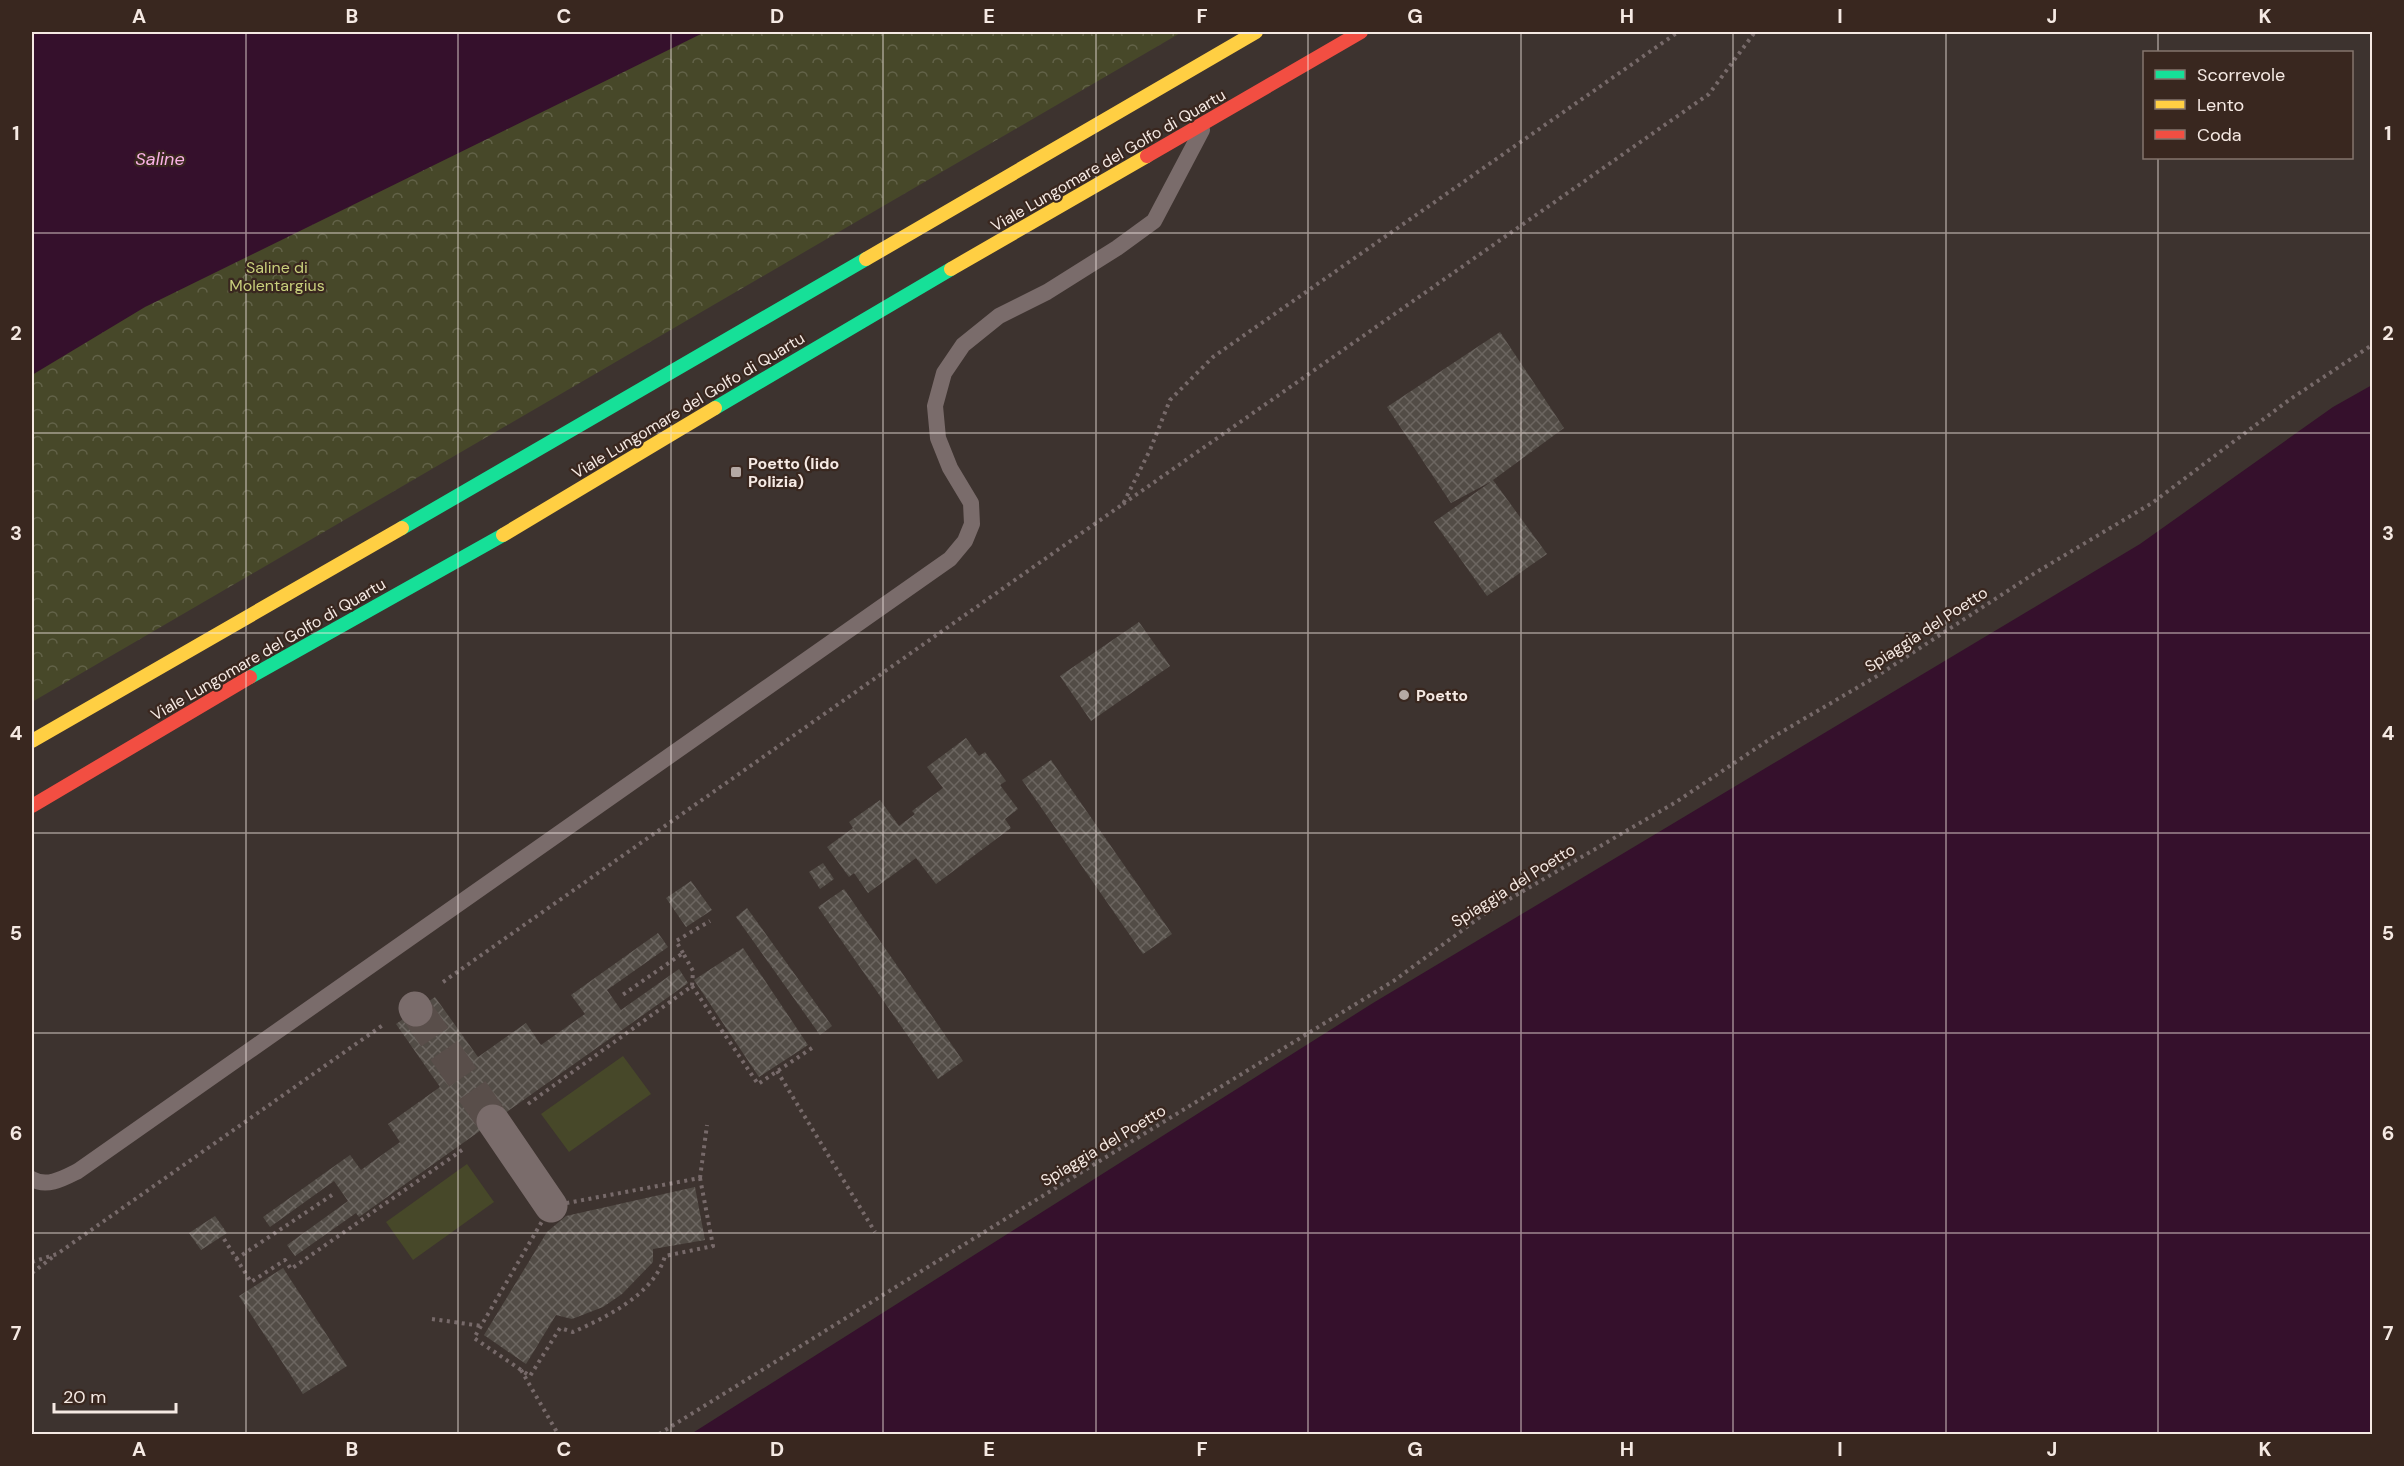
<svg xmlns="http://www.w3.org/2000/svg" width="2404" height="1466" viewBox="0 0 2404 1466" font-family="'DM Sans',sans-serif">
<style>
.green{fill:#474829}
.park{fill:url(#park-crowns)}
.water{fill:#35102c}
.building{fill:url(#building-cross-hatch)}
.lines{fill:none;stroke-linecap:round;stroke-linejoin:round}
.street-tunnel{stroke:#594e4a;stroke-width:33;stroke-dasharray:33 16;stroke-linecap:butt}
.path{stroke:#776a6a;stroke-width:4;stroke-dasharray:3 4.5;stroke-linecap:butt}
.lane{stroke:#7a6c6b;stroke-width:16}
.street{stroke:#7a6c6b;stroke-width:33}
.fast{stroke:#16e098;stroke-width:14}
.slow{stroke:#ffcf43;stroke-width:14}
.jam{stroke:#f24e42;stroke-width:14}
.grid{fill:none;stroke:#f5e9e3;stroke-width:1.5;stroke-opacity:0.55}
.poi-dot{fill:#b5a9a4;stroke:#39271f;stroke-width:2}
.labels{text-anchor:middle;stroke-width:4.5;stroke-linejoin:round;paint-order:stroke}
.street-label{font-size:16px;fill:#f5e9e3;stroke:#39271f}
.park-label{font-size:16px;fill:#c9d07c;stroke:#39271f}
.poi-label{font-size:16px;font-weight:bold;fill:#f5e9e3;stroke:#39271f;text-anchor:start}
.water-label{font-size:18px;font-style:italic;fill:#fbb2e6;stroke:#39271f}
.neatline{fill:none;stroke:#f5e9e3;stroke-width:2}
.grid-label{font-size:20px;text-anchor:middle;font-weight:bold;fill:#f5e9e3}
</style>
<defs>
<pattern id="park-crowns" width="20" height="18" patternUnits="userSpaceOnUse" patternTransform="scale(1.5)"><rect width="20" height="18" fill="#474829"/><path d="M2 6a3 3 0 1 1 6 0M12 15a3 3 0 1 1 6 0" fill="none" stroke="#626248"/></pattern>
<pattern id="building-cross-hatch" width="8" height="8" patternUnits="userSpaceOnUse" patternTransform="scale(1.5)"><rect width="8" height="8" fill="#524c46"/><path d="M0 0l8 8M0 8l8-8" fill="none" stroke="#6c6661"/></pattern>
</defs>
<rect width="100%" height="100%" fill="#3d332f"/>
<!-- green -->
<path class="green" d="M623,1056L651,1094L569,1152L541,1114Z
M467,1164L494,1202L413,1260L386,1222Z"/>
<!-- park -->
<path class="park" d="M32,32H1182L32,702Z"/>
<!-- water -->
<path class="water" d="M32,32H705L145,307L32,375Z
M2372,385V1434H691L1373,1003L2140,544L2333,407Z"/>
<!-- building -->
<path class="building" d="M1500,332L1564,428L1493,480L1547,554L1487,596L1434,522L1492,481L1451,503L1387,407Z
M1139,622L1170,666L1091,721L1060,676Z
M966,738L979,756L985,752L1006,781L1000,785L1018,809L1005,819L1011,828L936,884L916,858L868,893L854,873L849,877L827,847L853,828L849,822L880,800L899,826L915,814L912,811L943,788L927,767Z
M1051,760L1172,934L1143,954L1022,780Z
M823,863L834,879L820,889L809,872Z
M691,881L712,910L686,927L666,898Z
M844,889L963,1061L938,1079L818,907Z
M747,908L832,1026L820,1035L736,917Z
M658,933L668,947L607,990L621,1010L679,969L688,983L359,1217L356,1213L295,1256L287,1245L348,1201L334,1181L270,1227L263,1217L350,1155L361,1170L400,1142L388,1124L440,1087L396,1024L435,997L478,1057L526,1023L541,1045L585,1014L571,995Z
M743,948L808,1045L759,1077L694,980Z
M695,1187L705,1240L653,1249V1262L622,1294L603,1307L572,1319L556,1315L526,1364L484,1335L547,1232L566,1216Z
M215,1216L227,1233L201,1250L189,1233Z
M283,1268L347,1366L303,1394L239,1296Z"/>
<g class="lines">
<!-- street-tunnel -->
<path class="street-tunnel" d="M416,1010L493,1121"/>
<!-- path -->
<path class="path" d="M1123,504L1709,94L1755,32
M683,953L676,941L710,921
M443,982L1123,504L1150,450L1170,400L1213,357L1678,32
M692,986L758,1084L812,1048
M777,1071L875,1232
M528,1104L692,986L693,971L683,953L621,996
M700,1178L713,1246L665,1256C654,1294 607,1317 573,1332L560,1328L530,1376L474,1338L551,1206Z
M700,1178L707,1125
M224,1239L251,1282L285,1260L291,1269L465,1148
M236,1259L332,1195
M32,1262L57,1254L383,1025
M32,1273L54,1256
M432,1319L482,1326
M521,1370L558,1434
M659,1434L1023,1208L1395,980L1487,912L1676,802L1773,737L1877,676L2035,573L2152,503L2289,400L2372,345"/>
<!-- lane -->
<path class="lane" d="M32,1179C47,1188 64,1178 78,1171L950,559L965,541L972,524L971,503L950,468L938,438L935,406L944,373L963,345L999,316L1047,292L1117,248L1154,221L1202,130"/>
<!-- street -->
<path class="street" d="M415,1008L416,1010
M493,1121L551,1206"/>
<!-- fast -->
<path class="fast" d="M715,408L951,269
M402,528L866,259
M250,677L503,535"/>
<!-- slow -->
<path class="slow" d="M866,259L1256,32
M951,269L1147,156
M503,535L715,408
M32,741L402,528"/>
<!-- jam -->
<path class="jam" d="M1147,156L1361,32
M32,806L250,677"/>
</g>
<!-- grid -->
<path class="grid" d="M246,32V1434M458,32V1434M671,32V1434M883,32V1434M1096,32V1434M1308,32V1434M1521,32V1434M1733,32V1434M1946,32V1434M2158,32V52M2158,158V1434M32,233H2372M32,433H2372M32,633H2372M32,833H2372M32,1033H2372M32,1233H2372"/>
<!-- markers -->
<g class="poi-dot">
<rect x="730" y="466" width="12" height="12" rx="3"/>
<circle cx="1404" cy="695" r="6"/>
</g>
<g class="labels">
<!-- street labels -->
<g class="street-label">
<text transform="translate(1108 160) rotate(-30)" y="6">Viale Lungomare del Golfo di Quartu</text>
<text transform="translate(688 405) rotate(-31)" y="6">Viale Lungomare del Golfo di Quartu</text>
<text transform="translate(1926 629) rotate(-33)" y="6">Spiaggia del Poetto</text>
<text transform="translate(268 649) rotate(-30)" y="6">Viale Lungomare del Golfo di Quartu</text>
<text transform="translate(1513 885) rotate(-32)" y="6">Spiaggia del Poetto</text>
<text transform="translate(1103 1145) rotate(-31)" y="6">Spiaggia del Poetto</text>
</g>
<!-- park labels -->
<g class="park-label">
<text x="277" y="273">Saline di<tspan x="277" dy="18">Molentargius</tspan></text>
</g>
<!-- poi labels -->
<g class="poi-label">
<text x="748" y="469">Poetto (lido<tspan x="748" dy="18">Polizia)</tspan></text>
<text x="1416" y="701">Poetto</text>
</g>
<!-- water labels -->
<g class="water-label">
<text x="160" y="165">Saline</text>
</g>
</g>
<!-- border -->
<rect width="2404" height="1466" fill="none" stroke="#39271f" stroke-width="66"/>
<!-- legend -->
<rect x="2143" y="51" width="210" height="108" fill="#39271f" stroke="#84756d" stroke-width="1.5"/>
<rect x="2155" y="70" width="30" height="9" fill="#16e098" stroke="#84756d" stroke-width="1.5"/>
<text x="2197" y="81" font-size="18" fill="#f5e9e3">Scorrevole</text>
<rect x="2155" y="100" width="30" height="9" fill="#ffcf43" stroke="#84756d" stroke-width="1.5"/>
<text x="2197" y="111" font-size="18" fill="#f5e9e3">Lento</text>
<rect x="2155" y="130" width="30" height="9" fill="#f24e42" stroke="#84756d" stroke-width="1.5"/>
<text x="2197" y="141" font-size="18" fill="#f5e9e3">Coda</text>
<!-- scale -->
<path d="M54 1403v9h122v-9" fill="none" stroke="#f5e9e3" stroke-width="3"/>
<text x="63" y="1403" font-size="18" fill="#f5e9e3" stroke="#39271f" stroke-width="4.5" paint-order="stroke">20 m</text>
<rect x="33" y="33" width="2338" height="1400" class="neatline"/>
<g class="grid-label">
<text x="139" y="23">A</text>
<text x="352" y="23">B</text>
<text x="564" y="23">C</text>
<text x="777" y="23">D</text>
<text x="989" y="23">E</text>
<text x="1202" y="23">F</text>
<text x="1415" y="23">G</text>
<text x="1627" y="23">H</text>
<text x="1840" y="23">I</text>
<text x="2052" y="23">J</text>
<text x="2265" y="23">K</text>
<text x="16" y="140">1</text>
<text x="2388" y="140">1</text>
<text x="16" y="340">2</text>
<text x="2388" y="340">2</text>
<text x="16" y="540">3</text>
<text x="2388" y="540">3</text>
<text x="16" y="740">4</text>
<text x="2388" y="740">4</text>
<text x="16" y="940">5</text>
<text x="2388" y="940">5</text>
<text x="16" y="1140">6</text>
<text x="2388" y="1140">6</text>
<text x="16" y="1340">7</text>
<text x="2388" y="1340">7</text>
<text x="139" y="1456">A</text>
<text x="352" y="1456">B</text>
<text x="564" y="1456">C</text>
<text x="777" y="1456">D</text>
<text x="989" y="1456">E</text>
<text x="1202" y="1456">F</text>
<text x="1415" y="1456">G</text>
<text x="1627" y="1456">H</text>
<text x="1840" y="1456">I</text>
<text x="2052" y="1456">J</text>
<text x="2265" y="1456">K</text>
</g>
</svg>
